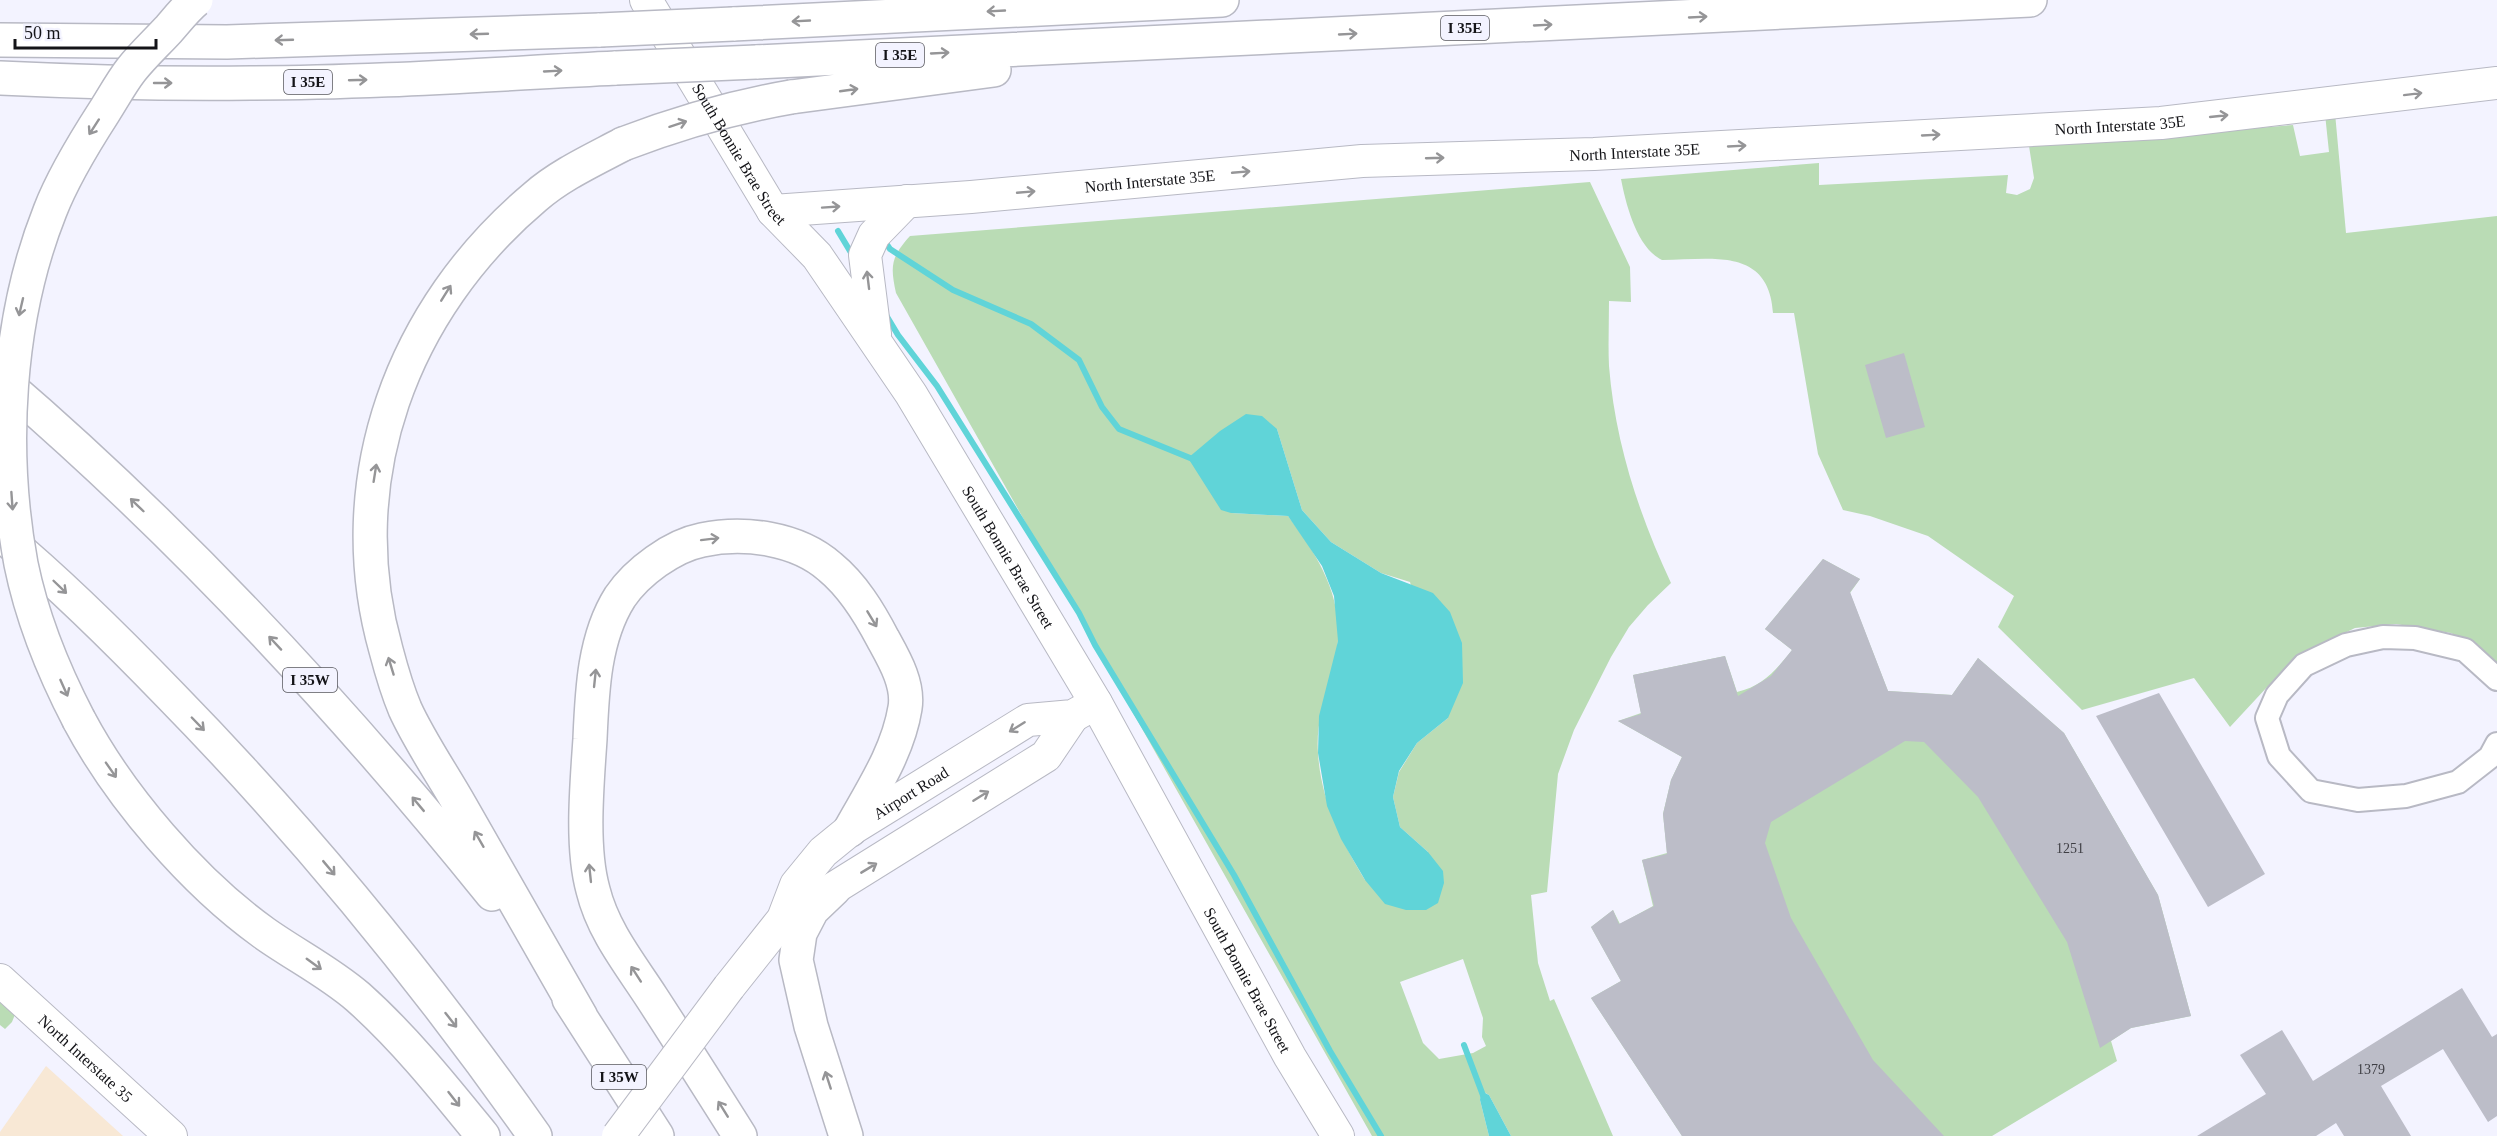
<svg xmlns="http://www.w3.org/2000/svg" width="2497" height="1136" viewBox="0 0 2497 1136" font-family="Georgia,serif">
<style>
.industrial{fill:#f8e8d5}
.green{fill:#badcb5;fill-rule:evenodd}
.water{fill:#60d4d8}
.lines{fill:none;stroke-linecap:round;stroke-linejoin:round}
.stream{stroke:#60d4d8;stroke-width:6}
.building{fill:#bcbdc8}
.street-casing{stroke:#b8b9c4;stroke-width:26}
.secondary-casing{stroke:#b8b9c4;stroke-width:34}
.highway-casing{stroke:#b8b9c4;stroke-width:36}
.street{stroke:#fff;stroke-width:22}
.secondary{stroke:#fff;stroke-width:32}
.highway{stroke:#fff;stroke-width:33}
.secondary-bridge-casing{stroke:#b8b9c4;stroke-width:34;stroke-linecap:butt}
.highway-bridge-casing{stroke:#b8b9c4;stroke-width:36;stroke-linecap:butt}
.secondary-bridge{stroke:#fff;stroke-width:32}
.highway-bridge{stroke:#fff;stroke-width:33}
.oneway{stroke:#959597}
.labels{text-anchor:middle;stroke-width:6;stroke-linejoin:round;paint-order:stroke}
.number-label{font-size:14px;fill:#3e3e44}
.shield{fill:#f3f3ff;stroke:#57575d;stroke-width:1.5}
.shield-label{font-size:15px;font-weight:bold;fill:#141418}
.street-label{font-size:16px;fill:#141418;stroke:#f3f3ff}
</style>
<rect width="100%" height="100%" fill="#f3f3ff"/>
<!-- industrial -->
<path class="industrial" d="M46,1066L123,1136H0V1132Z"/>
<!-- green -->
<path class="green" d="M2335,113L2346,233L2497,216V664L2481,649L2451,633L2396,624L2355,628L2295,657L2230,727L2194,678L2082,710L1998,627L2014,596L1928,536L1870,516L1843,510L1818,454L1794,313H1773C1769,246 1710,260 1662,260C1637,248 1626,205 1621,179L1819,163V185L2008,175L2006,193L2017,195L2030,189L2034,178L2029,146L2293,125L2300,156L2329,152L2325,114Z
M1590,182L1630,267L1631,302L1609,301C1609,323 1608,345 1609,366C1615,442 1639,515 1671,583L1648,605L1629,627L1611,657L1574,730L1558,774L1547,892L1531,895L1538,963L1550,1001L1554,999L1613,1136H1511L1489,1095L1482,1091L1480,1100L1489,1136H1372L896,293C890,266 891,257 910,236ZM1277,429L1302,510L1331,542L1381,573L1410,582L1448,718L1417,743L1399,772L1393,797L1400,827L1428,852L1365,880C1341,840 1321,801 1318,753C1316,727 1323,705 1329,681C1332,668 1337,654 1338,641C1341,592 1316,553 1288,516L1231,513ZM1463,959L1483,1018L1482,1037L1486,1046L1473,1053L1439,1059L1423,1043L1400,982Z
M1823,559L1860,579L1850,593L1888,691L1952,695L1978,658L2064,733L2158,895L2191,1016L2131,1028L2111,1041L2117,1061L1992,1136H1682L1591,998L1621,981L1591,927L1613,910L1620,924L1653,906L1642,860L1667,853L1663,814L1671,780L1682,757L1618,721L1641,713L1633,675L1725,656L1737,692C1763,686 1776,670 1792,650L1765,629Z
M0,989L16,1012L12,1022L5,1029L0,1025Z"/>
<!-- water -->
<path class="water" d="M1246,414L1262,416L1277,429L1302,510L1331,542L1381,573L1433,593L1450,612L1462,643L1463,683L1448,718L1417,743L1399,771L1393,797L1400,827L1428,852L1443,871L1444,883L1438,903L1426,910H1406L1385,904L1365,880L1341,839L1327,806L1318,753L1319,716L1338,641L1334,596L1322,566L1288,516L1231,513L1221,510L1188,458L1220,431Z
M1481,1091L1489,1095L1511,1136H1489L1480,1100Z"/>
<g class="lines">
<!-- stream -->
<path class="stream" d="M838,231L853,256
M883,239L890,249L953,290L1031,324L1079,360L1102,407L1119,429L1195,460
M886,315L898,335L937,386L1079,613L1095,645L1234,875L1330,1051L1381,1136
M1464,1045L1484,1098"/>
</g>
<!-- building -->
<path class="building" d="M1904,353L1925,427L1886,438L1865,365Z
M1823,559L1860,579L1850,592L1888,691L1952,695L1978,658L2064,733L2158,895L2191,1016L2131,1028L2100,1048L2067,942L1978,797L1924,742L1905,741L1771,822L1765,843L1791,918L1873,1060L1944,1136H1682L1591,998L1621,981L1591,927L1613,910L1619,924L1654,906L1642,860L1667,854L1663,814L1671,780L1682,757L1618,721L1641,714L1633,675L1725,656L1738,696L1771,676L1792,650L1765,629Z
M2159,693L2265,874L2208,907L2096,716Z
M2462,988L2492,1037L2497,1034V1116L2488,1122L2443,1049L2381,1086L2411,1136H2344L2336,1123L2316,1136H2197L2266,1094L2240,1055L2282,1030L2313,1081Z"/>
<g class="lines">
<defs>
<path id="street" d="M2497,679L2465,650L2415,638L2383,637L2346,645L2304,665L2277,695L2267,718L2279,756L2311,791L2358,800L2406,796L2458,782L2490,757L2497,744"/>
<g id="secondary">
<path id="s1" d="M646,0L773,211L817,256L911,394L1096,703L1290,1057L1338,1136"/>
<path id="s2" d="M773,211L971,197L1362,161L1594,154L2161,123L2497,83"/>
<path d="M875,334L865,255L874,235L907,201"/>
<path d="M810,903L1046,756L1073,716"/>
<path id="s3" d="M0,980L171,1136"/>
<path id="s4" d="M729,987L783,919L796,885L823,852L850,830L1028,720L1073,716L1096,703"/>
</g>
<path id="highway" d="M733,24L1222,0
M0,40L227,42L600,30
M756,62L2030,0
M0,78C84,82 167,84 251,83C372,83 494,74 616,68
M791,97L994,70
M0,379C181,534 343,709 492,894
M4,537C63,586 118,641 171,696C305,833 425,980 535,1136
M79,720C120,797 193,882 264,933C295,955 329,972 358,997C405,1039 444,1088 483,1136
M834,889L812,910L800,933L796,960L811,1026L846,1136
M569,999L657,1136
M581,1017C541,947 501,877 461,807C443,775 420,742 405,709C397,690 391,669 386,650C338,480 402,309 535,197C560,175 593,160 623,144
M740,1136C711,1090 682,1044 652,998C630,964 603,931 593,890C581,847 587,784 590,739C592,691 594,638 620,597C637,572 672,546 702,540C744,531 797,538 830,567C853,586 869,612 883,639C894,659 909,684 905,708C898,752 871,792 850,830"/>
</defs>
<!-- street casing -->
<use href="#street" class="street-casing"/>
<!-- secondary casing -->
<use href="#secondary" class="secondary-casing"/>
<!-- highway casing -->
<use href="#highway" class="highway-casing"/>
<!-- street -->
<use href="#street" class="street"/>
<!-- secondary -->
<use href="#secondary" class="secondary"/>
<!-- highway -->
<use href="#highway" class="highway"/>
<defs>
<path id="secondary-bridge" d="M618,1136L729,987"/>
<path id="highway-bridge" d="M600,30L733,24
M616,68L756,62
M623,144C678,123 733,107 791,97
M79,720C54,672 32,618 21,564C0,450 7,319 50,211C63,177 84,143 104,112C113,98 121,83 131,70C142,56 156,43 168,30C177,20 185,9 196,0"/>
</defs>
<!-- secondary-bridge casing -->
<use href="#secondary-bridge" class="secondary-bridge-casing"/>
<!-- highway-bridge casing -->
<use href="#highway-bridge" class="highway-bridge-casing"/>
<!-- secondary-bridge -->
<use href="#secondary-bridge" class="secondary-bridge"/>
<!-- highway-bridge -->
<use href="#highway-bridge" class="highway-bridge"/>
</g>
<!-- one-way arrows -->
<defs><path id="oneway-shaft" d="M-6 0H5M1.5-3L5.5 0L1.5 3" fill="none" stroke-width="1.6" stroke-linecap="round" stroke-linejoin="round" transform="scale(1.5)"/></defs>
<g class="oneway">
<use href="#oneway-shaft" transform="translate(996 11) rotate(177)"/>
<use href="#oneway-shaft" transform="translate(1698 17) rotate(-3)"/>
<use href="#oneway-shaft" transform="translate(801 21) rotate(177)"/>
<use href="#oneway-shaft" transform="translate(1543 25) rotate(-3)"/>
<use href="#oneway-shaft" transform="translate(479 34) rotate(178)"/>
<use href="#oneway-shaft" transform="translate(1348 34) rotate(-3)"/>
<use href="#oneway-shaft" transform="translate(284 40) rotate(178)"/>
<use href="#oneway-shaft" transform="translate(940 53) rotate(-3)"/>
<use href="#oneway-shaft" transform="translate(553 71) rotate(-3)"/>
<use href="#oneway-shaft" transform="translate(358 80) rotate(-2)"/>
<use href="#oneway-shaft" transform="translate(163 83)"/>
<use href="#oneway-shaft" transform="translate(849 90) rotate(-8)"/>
<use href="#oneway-shaft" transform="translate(2413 94) rotate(-7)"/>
<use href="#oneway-shaft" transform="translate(2219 116) rotate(-6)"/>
<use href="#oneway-shaft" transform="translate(678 124) rotate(-18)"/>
<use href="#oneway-shaft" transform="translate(94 127) rotate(123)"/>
<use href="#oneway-shaft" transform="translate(1931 135) rotate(-3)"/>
<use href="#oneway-shaft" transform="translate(1737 146) rotate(-3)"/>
<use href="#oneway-shaft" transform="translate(1435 158) rotate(-2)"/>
<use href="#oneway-shaft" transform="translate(1241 172) rotate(-5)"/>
<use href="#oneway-shaft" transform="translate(1026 192) rotate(-5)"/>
<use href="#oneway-shaft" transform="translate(831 207) rotate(-4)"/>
<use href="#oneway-shaft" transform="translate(868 280) rotate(-97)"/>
<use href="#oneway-shaft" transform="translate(446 293) rotate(-58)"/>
<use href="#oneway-shaft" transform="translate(21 307) rotate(103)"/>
<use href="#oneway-shaft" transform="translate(375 473) rotate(-81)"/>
<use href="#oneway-shaft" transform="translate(12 501) rotate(86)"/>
<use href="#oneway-shaft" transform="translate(137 505) rotate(-136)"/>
<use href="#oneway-shaft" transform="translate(710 539) rotate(-7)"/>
<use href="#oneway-shaft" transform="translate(60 587) rotate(44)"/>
<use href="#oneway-shaft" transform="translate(872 619) rotate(59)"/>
<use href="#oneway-shaft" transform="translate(275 643) rotate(-133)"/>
<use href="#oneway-shaft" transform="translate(391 666) rotate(-107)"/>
<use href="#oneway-shaft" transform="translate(595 678) rotate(-84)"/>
<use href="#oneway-shaft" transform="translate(64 688) rotate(66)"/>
<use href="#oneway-shaft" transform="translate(198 724) rotate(46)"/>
<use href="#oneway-shaft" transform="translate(1017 727) rotate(148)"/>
<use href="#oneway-shaft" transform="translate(111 770) rotate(55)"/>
<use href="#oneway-shaft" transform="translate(981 796) rotate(-32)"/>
<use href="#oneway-shaft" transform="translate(418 804) rotate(-130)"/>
<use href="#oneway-shaft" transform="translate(479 839) rotate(-120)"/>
<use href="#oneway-shaft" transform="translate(329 868) rotate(50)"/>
<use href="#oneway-shaft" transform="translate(869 868) rotate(-31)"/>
<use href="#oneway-shaft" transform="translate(590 873) rotate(-96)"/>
<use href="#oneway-shaft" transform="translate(314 964) rotate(36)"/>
<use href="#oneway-shaft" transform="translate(636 974) rotate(-123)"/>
<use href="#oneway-shaft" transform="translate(451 1020) rotate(52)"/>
<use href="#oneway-shaft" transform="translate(828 1080) rotate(-108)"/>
<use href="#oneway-shaft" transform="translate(454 1099) rotate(52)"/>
<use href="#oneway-shaft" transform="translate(723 1109) rotate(-122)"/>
</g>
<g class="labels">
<!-- number labels -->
<g class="number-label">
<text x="2070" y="853">1251</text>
<text x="2371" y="1074">1379</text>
</g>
<!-- shield labels -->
<g class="shield">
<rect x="1441" y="16" width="48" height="24" rx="4.5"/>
<rect x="876" y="43" width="48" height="24" rx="4.5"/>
<rect x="284" y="70" width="48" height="24" rx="4.5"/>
<rect x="283" y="668" width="54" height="24" rx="4.5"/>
<rect x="592" y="1065" width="54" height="24" rx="4.5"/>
</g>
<g class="shield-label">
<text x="1465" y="33">I 35E</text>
<text x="900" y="60">I 35E</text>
<text x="308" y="87">I 35E</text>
<text x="310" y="685">I 35W</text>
<text x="619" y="1082">I 35W</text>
</g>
<!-- street labels -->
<g class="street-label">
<text dy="6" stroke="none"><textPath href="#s2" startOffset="1350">North Interstate 35E</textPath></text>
<text dy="6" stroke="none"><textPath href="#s2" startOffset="864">North Interstate 35E</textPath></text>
<text dy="6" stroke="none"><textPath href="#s1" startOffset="180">South Bonnie Brae Street</textPath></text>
<text dy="6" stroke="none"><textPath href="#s2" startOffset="378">North Interstate 35E</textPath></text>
<text dy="6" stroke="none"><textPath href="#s1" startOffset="666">South Bonnie Brae Street</textPath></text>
<text dy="6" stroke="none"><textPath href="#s4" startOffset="272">Airport Road</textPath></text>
<text dy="6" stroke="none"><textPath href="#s1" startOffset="1152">South Bonnie Brae Street</textPath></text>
<text dy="6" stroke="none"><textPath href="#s3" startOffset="116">North Interstate 35</textPath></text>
</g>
</g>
<!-- scale -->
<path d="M15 39v9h141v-9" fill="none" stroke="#141418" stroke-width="3"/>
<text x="24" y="39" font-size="18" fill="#141418" stroke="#f3f3ff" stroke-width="4.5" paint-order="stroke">50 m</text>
</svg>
